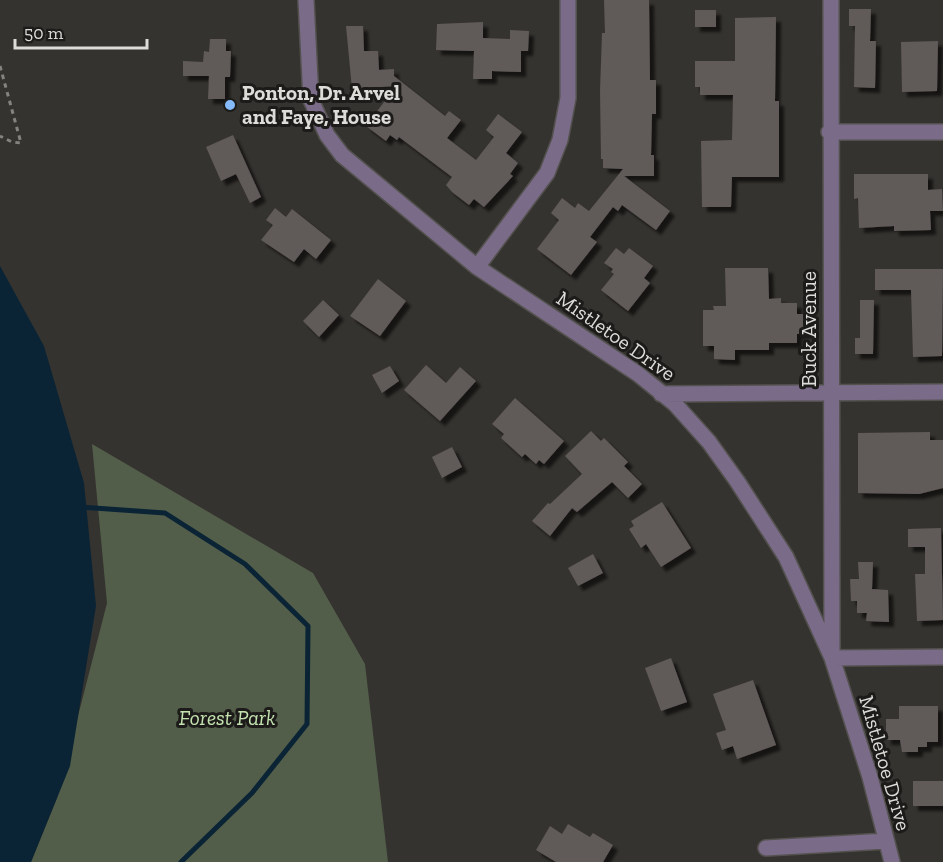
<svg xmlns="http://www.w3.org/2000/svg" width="943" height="862" viewBox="0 0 943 862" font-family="'Zilla Slab',serif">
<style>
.green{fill:#525e4a}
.water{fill:#0a2435}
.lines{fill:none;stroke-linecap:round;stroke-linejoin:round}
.stream{stroke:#0a2435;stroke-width:5}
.building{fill:#605a59;filter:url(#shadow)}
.minor-casing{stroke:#53514e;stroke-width:18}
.path{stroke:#858380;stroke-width:3;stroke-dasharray:4.5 4.5;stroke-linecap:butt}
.minor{stroke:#7a6b89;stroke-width:15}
.poi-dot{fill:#85bbfb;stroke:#1c1b19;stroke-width:2}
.labels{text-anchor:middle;stroke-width:6;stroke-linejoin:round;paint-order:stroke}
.poi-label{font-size:21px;font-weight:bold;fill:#dddcd9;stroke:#1c1b19;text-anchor:start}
.street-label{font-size:21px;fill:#dddcd9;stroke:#1c1b19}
.park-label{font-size:21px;font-style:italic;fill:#c4e3b0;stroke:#1c1b19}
</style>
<defs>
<filter id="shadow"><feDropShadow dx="5" dy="5" stdDeviation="1.5" flood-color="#0009"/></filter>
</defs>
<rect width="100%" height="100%" fill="#35332f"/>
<!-- green -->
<path class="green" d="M92,444L313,573L365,664L388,862H31L57,798L107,603Z"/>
<!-- water -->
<path class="water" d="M0,266L44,346L84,483L96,606L70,766L31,862H0Z"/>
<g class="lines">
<!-- stream -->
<path class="stream" d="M80,507L165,513L245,564L308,626L307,724L252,793L181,862"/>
</g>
<!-- building -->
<path class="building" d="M604,0H649L650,80H656V114H652L651,155H654V176H624L670,211L656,230L622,205L618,211L613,207L590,237L597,242L571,275L537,249L559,220L551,213L562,198L575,208L578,203L589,211L623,169L603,168V159H601L600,91L602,33H605Z
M849,9H871L870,41H876L875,88L854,87L855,26H849Z
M695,10H716V27H695Z
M776,17L775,101H779V177H732L731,207H702L701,141L732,140L733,95H700V87H695V61H735V18Z
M483,22V38L510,39V30L529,31L528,51H521V72L492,71V79H473L474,51L436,50L437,24Z
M346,26H363L364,51H378L379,70L394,69V76L445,116L449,111L461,120L447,138L476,160L494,137L486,130L498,114L522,132L506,153L518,163L510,174L513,176L484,207L474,199L469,205L452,192L446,185L452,177L399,137L397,140L390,135L386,141L366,126L396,86L352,89Z
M210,39H226V51H231L230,77H225V99H208L209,76H183V61L203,62L204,51L209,52Z
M938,41L937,91L902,92L901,42Z
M233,135L261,197L250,203L236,174L221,181L206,147Z
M854,174H928V190L942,189L943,211H930L931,230L894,231V226L859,228L858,198L854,199Z
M275,208L286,217L292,209L331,240L316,259L304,249L294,262L261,240L273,225L266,220Z
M616,248L624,254L629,248L653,266L644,278L650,283L628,311L601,290L614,274L611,272L613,269L604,263Z
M725,268H768L769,299L781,298V303H797V314H806L807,333L797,334V343H769V350H735V360L714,359V346H703V310H714L713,306H726Z
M875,269H943L942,356L913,357L911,290H875Z
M378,279L406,301L380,336L350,316Z
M323,300L339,315L319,337L303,321Z
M860,300H874L873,354H855V338H860Z
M426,365L446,383L460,367L476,381L440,421L404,390Z
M390,366L399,381L382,393L372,375Z
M515,398L564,441L544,464L539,460L536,464L525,454L522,457L501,438L504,434L492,424Z
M591,431L601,441L604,438L628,462L624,466L642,484L628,498L612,482L577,512L572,508L550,536L532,521L548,503L550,504L582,474L565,456Z
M930,432V440H943V488L919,494L858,493V433Z
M452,447L462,467L442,478L432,457Z
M662,502L691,548L661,567L646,544L641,548L629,529L634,526L631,521Z
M941,528L943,620L917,621L915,574H925V547H908V529Z
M593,554L603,573L578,586L568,568Z
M858,562H873L872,589L888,590L889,622L866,621L867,613H857V601H851L850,579H859Z
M671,658L687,702L661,711L645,668Z
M753,680L776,745L737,759L733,746L722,750L716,733L726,730L713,694Z
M899,706H938V742H927V747H918V752H902L900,740H886V719H899Z
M913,781H943V806H913Z
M568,824L590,837L593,833L613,845L603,862H556L536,850L550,826L562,834Z"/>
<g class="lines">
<defs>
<path id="minor" d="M306,0L311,100L327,135L342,155L477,267L638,374L675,404L709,442L737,481L786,557L832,658L870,777L892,862
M831,0L832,658L943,657
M829,132H943
M477,267L547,173L560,140L568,98V0
M661,394L943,392
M766,848L886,841"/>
</defs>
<!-- minor casing -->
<use href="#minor" class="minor-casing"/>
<!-- path -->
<path class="path" d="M0,66L21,143L12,142L0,136"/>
<!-- minor -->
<use href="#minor" class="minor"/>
</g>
<!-- markers -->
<circle class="poi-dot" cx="230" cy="105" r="6"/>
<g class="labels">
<!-- poi labels -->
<g class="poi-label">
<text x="242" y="100">Ponton, Dr. Arvel<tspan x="242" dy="24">and Faye, House</tspan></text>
</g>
<!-- street labels -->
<g class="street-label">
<text transform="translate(809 329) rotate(-90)" y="7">Buck Avenue</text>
<text transform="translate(616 336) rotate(35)" y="7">Mistletoe Drive</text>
<text transform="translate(885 763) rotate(74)" y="7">Mistletoe Drive</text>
</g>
<!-- park labels -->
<g class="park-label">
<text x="227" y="725">Forest Park</text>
</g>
</g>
<!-- scale -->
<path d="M15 39v9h132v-9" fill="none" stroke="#dddcd9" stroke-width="3"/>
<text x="24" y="39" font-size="18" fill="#dddcd9" stroke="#1c1b19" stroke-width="4.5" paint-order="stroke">50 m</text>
</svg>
